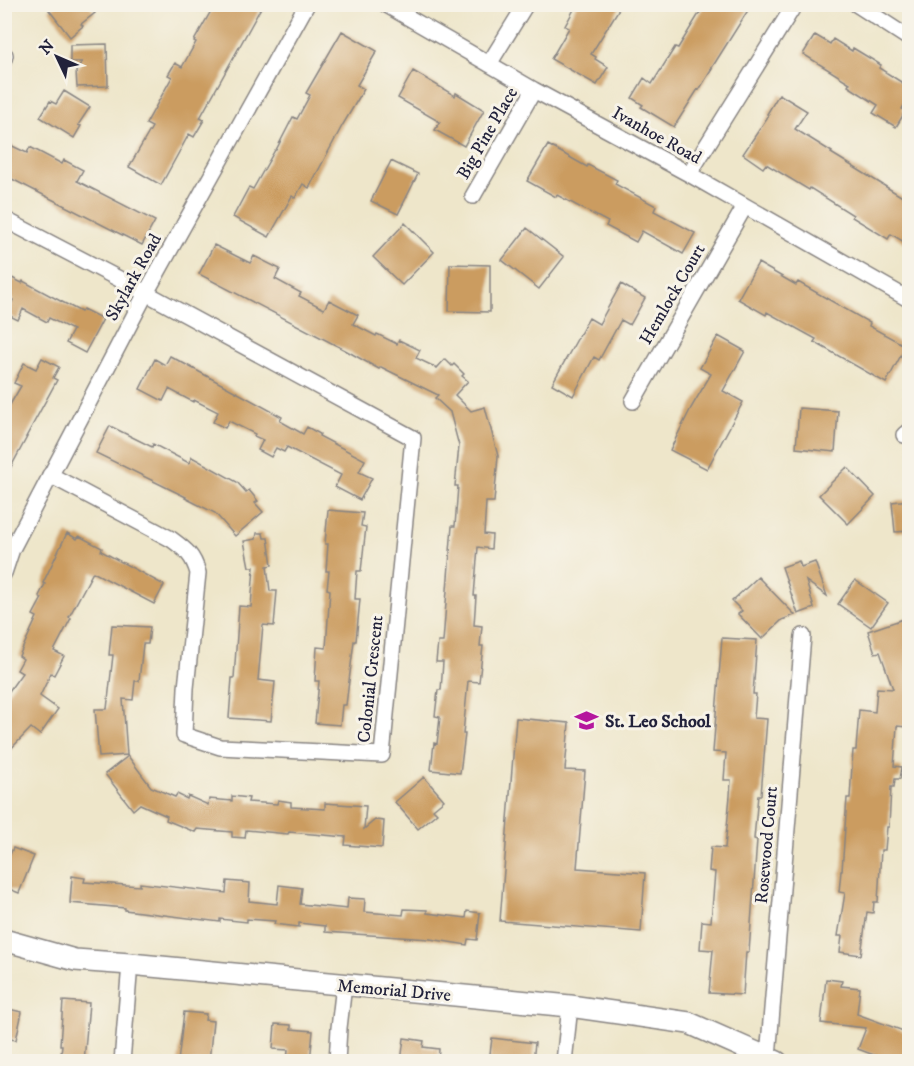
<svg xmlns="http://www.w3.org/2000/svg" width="914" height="1066" viewBox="0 0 914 1066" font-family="'IM FELL DW Pica',serif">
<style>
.building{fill:#cb9c61}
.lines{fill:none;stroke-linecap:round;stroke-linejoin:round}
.street-casing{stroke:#888482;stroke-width:18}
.secondary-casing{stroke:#888482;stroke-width:24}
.street{stroke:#fff;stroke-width:15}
.secondary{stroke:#fff;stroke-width:21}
.labels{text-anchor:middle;stroke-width:6;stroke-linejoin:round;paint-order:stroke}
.street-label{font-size:18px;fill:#22223b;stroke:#f7f3e8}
.poi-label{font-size:18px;font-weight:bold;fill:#22223b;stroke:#f7f3e8;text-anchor:start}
</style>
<rect width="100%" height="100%" fill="#f7f3e8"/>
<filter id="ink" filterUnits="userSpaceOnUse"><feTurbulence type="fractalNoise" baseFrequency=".0167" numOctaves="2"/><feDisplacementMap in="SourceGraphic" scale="12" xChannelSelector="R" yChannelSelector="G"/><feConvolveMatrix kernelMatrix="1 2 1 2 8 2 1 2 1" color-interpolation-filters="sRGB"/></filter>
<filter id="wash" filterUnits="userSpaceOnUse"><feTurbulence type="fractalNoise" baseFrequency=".008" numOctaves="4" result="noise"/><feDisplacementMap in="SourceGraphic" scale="24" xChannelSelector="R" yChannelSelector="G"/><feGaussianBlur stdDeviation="1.35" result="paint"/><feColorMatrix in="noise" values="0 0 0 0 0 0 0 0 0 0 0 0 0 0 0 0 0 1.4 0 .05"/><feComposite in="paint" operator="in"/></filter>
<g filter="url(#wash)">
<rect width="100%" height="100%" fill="#eee6ca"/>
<g id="blocks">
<!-- building -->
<path class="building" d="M56,4H89L95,13L81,24L83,26L70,37L49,10Z
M215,4H263L200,118L204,120L194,137L189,134L161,185L129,167L152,127L146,124L172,77L168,75L175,63L182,67L196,42L194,41Z
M577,4H622L591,54L596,57L595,59L608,67L597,85L551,59L569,28L565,26Z
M705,4H752L711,69H712L699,90L698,89L674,127L641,107L643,105L632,98L644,78L652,84L675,47L678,48Z
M342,31L377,51L357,85L364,89L342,126L309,188L303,184L295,198L292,196L269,237L233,217L249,187L253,189L275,150H276L293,117L297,119L310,95L306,93Z
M815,35L830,44L833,39L852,51L853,48L881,65L879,68L909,87V97L902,109L905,112L896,127L873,113L878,105L848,86L850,83L803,54Z
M107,44L108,86L77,87L76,71L82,62H70V45Z
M413,71L455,96L456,93L484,110L464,146L435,130L440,122L398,98Z
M64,91L90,107L78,125L81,126L74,138L40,117L50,101L56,104Z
M779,94L807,111L795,129L832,152L831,153L909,201V245L891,234L888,239L852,217L853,215L810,188L809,190L766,164L763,168L743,154L769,115L767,114Z
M4,142L27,153L30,147L62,164L64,160L83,170L77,181L155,221L142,245L4,175Z
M548,145L587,167L588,165L617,180L615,184L656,206L654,211L695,233L683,254L642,231L636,242L606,226L608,222L557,195L556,197L527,181Z
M391,161L418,174L398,214L371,201Z
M405,223L434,252L402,285L373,257Z
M527,228L564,257L539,289L502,260Z
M214,245L250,263L254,256L280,269L275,279L301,293L299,296L324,309L329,300L358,315L353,324L376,336L377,334L397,344L399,340L420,350L416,358L437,368L445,359L452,366L454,364L464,374L462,376L468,381L455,395L471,411L485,407L498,456L494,502H486L484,534L492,535L491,549L478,547L474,596H476L474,625L482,626L480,646H483L479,682L468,681L463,734H465L460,773L431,770L434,743L437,744L440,717L435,716L438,690H441L443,662H436L438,642H443L452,526H455L458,486H455L459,446L450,412L435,398L438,395L381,367L379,369L345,350L199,274Z
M758,263L796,285L798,282L870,323L869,326L906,346L886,383L814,342L816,339L767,312L766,315L738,299Z
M450,264L490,265V312L449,311Z
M4,274L22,283L23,281L81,312L83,309L103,319L85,353L66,343L73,330L49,318L47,322L23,309L18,320L6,314L13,300L4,296Z
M621,284L645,298L630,325L621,320L599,360L594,357L573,396L552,384L589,318L599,324Z
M718,336L745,351L723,391L743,402L707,469L670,450L691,408L711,374L700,368Z
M170,356L282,417L280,421L303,434L307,427L320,434L319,436L365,460L359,472L372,478L360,500L335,487L341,475L287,447L284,452L276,448L271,457L258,450L263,440L254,436L255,434L229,421L225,428L213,422L218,412L194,400L193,402L169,389L163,401L140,389L155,359L165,365Z
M42,358L59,367L53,378L57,380L26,437H27L4,480V415L21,386L14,383L24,363L36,369Z
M799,408L838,411L835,452L796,448Z
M110,426L152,447L153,444L189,463L192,457L237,482L246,492L249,490L258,501L255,503L263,512L235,536L215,513L185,498L186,497L96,453Z
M847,467L875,496L848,524L819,495Z
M909,500V531L895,532L892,502Z
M328,510L363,513L361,526L366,527L361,571H357L355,599H360L356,641H354L346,705H342L340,725L315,723L319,681H315L317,647L326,648L330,590L327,589L329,571H326L328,544H325Z
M67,533L77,539L79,536L102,548L101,551L164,585L154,604L93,572L69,617L71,618L54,651L64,656L54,675L51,673L40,696L58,709L40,735L31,728L4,756V698L22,673L17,670L23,659L19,656L37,617L33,615L42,598L39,596L45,584L43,583Z
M257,533H263L264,538H268L272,565L267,566L270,591H277L274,626L263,625L258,680L275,682L271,721L229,718L232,678H234L239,606L251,607L254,567H249L244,541L256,539Z
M799,561L801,567L815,562L827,596L806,581L814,608L798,614L782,567Z
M758,577L795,615L782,620L762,639L738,614L742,611L732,601Z
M855,580L888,603L871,627L838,604Z
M909,617V703L907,727L897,726L894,766L902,767L900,779H895L894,787H891L889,827H887L885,850H881L878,902H874L873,913L867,912L861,955L840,952L842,936H838L845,893L839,892L841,871H842L847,798H850L853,750H856L859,710L875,712L877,688L893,689L880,652L875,653L868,631Z
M112,625L150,627L148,644H143L139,681H135L133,700L123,699L127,755L99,757L95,709H107L113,655H109Z
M722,638L757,640L753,694H756L754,718L767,719L761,795H758L754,839L757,840L749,952H746L743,995L709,993L713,950L700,949L702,921L711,922L715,872L709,871L711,847L725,848L730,796L731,780H724L726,753L713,752Z
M516,718L569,723L565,770L585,771L577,868L645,873L641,932L500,921Z
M128,756L151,787L175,797L177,794L187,799L188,796L208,805L209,799L232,801V796L249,798L248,802L277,804L278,800L291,802V807L325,809V803L366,806L364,829L375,820L384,821L382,848L345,845L346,837L289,832L288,834L246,830L245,838L232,837V832L197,829L195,832L166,820L167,816L140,804L133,810L105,774Z
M424,777L444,800L433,809L437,813L418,829L395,802Z
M13,848L34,856L19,893L4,887V868Z
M72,876L85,878L84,882L140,886V883L226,893L227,881L250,883L249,901L277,904L279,885L302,888L300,904L347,909L348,898L365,899L364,912L403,915L404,909L427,910V913L466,918L467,911L480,913L477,940L468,939L467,945L430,939L325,932V926L299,923V927L274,924L275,921L247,919V922L220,919V922L125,910V908L70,903Z
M826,979L842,981L841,986L860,988L857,1014L909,1033V1062L889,1055L887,1060L858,1049L866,1028L821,1023Z
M63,1001L89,1003L84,1062H60L62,1045H60Z
M4,1008L22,1012L16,1040L4,1038Z
M184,1012L206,1014L205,1020L213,1021L209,1062H178Z
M275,1024L291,1025V1029L313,1031L310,1062H287L288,1050L273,1049Z
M404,1038L424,1041L423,1047L439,1049L438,1062H401Z
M492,1038L535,1043L533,1062H489Z"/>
</g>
</g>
<g filter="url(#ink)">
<use href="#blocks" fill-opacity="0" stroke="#888482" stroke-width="1.5"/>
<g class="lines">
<defs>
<path id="street" d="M385,4L534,90L689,174L910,300
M856,4L910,39
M4,59L5,55
M489,64L526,4
M689,174L795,4
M473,196L534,90
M4,219L146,293L413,438L382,755L220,747L184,735L186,688L198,573C193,555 186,550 171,539L50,475
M633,401L745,206
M904,435L910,430
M4,573L12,549L146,293L307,4
M768,1057L803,636
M122,1062L130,964
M337,1062L339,1028L344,985
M564,1062L570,1006"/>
<path id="secondary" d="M4,940L75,960L130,964L570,1006L689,1023L777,1062"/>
</defs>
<!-- street casing -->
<use href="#street" class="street-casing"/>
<!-- secondary casing -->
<use href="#secondary" class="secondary-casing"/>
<!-- street -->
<use href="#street" class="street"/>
<!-- secondary -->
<use href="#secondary" class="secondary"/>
</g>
</g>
<!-- icons -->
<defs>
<symbol id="school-bare" viewBox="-9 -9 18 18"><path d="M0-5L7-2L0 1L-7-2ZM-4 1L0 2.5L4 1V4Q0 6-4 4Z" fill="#b5179e" stroke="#f7f3e8" stroke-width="2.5" paint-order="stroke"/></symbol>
</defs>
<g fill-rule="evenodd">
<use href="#school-bare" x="570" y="704" width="33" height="33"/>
</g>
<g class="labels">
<!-- street labels -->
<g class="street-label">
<text transform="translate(487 133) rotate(-60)" y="6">Big Pine Place</text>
<text transform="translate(657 135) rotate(29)" y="6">Ivanhoe Road</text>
<text transform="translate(133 277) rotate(-61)" y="6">Skylark Road</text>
<text transform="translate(672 294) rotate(-60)" y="6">Hemlock Court</text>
<text transform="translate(370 679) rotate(-84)" y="6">Colonial Crescent</text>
<text transform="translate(766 845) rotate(-85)" y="6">Rosewood Court</text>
<text transform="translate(394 990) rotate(5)" y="6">Memorial Drive</text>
</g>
<!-- poi labels -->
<g class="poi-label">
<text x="605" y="727">St. Leo School</text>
</g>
</g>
<!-- margin -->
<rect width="914" height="1066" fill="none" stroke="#f7f3e8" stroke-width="24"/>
<!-- north arrow -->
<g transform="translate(57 57) rotate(314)" stroke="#f7f3e8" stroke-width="4.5" paint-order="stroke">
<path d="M0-4.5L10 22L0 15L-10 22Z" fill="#22223b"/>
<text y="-9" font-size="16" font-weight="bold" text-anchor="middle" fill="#22223b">N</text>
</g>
</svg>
